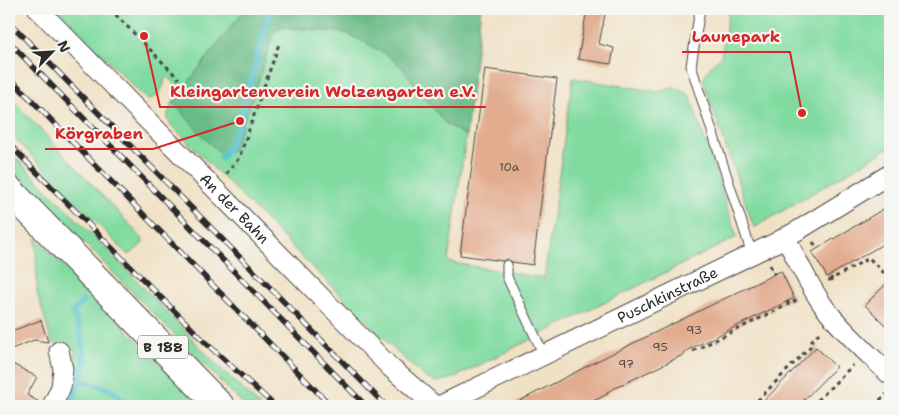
<svg xmlns="http://www.w3.org/2000/svg" width="899" height="415" viewBox="0 0 899 415" font-family="'Shantell Sans',sans-serif">
<style>
.green{fill:#81dba0;stroke:#568366}
.forest{fill:#68bb86;stroke:#4a7358}
.lines{fill:none;stroke-linecap:round;stroke-linejoin:round}
.stream{stroke:#54c2ca;stroke-width:6}
.building{fill:#e2ac8e}
.lane-casing{stroke:#494642;stroke-width:11}
.street-casing{stroke:#494642;stroke-width:21}
.primary-casing{stroke:#494642;stroke-width:30}
.path{stroke:#494642;stroke-width:3;stroke-dasharray:4 4;stroke-linecap:butt}
.lane{stroke:#fff;stroke-width:9}
.street{stroke:#fff;stroke-width:19}
.primary{stroke:#fff;stroke-width:28}
.rail-casing{stroke:#2b2b2b;stroke-width:5.5}
.rail{stroke:#f6f6f2;stroke-width:4;stroke-dasharray:11;stroke-linecap:butt}
.labels{text-anchor:middle;stroke-width:4.5;stroke-linejoin:round;paint-order:stroke}
.number-label{font-size:12px;fill:#594b44}
.shield{fill:#f6f6f2;stroke:#686867;stroke-width:1}
.shield-label{font-size:14px;font-weight:bold;fill:#2b2b2b}
.street-label{font-size:15px;fill:#2b2b2b;stroke:#f6f6f2}
.leader{fill:none;stroke:#d62828;stroke-width:2}
.callout-dot{fill:#d62828;stroke:#f6f6f2;stroke-width:2}
.callout-label{font-size:16px;text-anchor:middle;font-weight:bold;fill:#d62828;stroke:#f6f6f2;stroke-width:4.5;stroke-linejoin:round;paint-order:stroke}
</style>
<rect width="100%" height="100%" fill="#f6f6f2"/>
<filter id="ink" filterUnits="userSpaceOnUse"><feTurbulence type="fractalNoise" baseFrequency=".02" numOctaves="2"/><feDisplacementMap in="SourceGraphic" scale="10" xChannelSelector="R" yChannelSelector="G"/><feConvolveMatrix kernelMatrix="1 2 1 2 8 2 1 2 1" color-interpolation-filters="sRGB"/></filter>
<filter id="wash" filterUnits="userSpaceOnUse"><feTurbulence type="fractalNoise" baseFrequency=".0096" numOctaves="4" result="noise"/><feDisplacementMap in="SourceGraphic" scale="20" xChannelSelector="R" yChannelSelector="G"/><feGaussianBlur stdDeviation="1.12" result="paint"/><feColorMatrix in="noise" values="0 0 0 0 0 0 0 0 0 0 0 0 0 0 0 0 0 1.4 0 .05"/><feComposite in="paint" operator="in"/></filter>
<g filter="url(#wash)">
<rect width="100%" height="100%" fill="#f0e1c5"/>
<!-- green -->
<path class="green" d="M57,9H245L182,91L166,76C162,90 162,95 147,100Z
M729,9H890V147L754,228L703,80L705,75L714,62L721,57Z
M283,27L341,32L349,34L386,54L401,66L445,123L466,136L448,262L544,278L573,78L659,92C673,87 679,85 690,96L737,237L453,378L436,382L426,378L399,354L172,126L168,120V114L173,102L212,145L254,95L273,34L277,29Z
M9,96L142,238L143,243L131,254H127L9,132Z
M9,151L115,258L215,363L260,406H245L9,167Z
M36,238L202,406H65L74,386L75,350L66,344L52,343L37,292Z"/>
<!-- forest -->
<path class="forest" d="M245,9H481L466,136L445,123L401,66L386,54L349,34L341,32L283,27L277,29L273,34L254,95L233,150C230,151 225,153 221,152C211,149 182,111 173,102Z"/>
<g class="lines">
<!-- stream -->
<path class="stream" d="M221,157L229,146L240,121L269,14L273,9
M83,301L73,312L81,334L85,361L80,380L110,389L130,406
M70,406L80,380"/>
</g>
<g id="blocks">
<!-- building -->
<path class="building" d="M587,9H606L599,44L614,48L611,64L578,59Z
M485,69L557,79L533,265L512,262L507,259L503,261L460,255Z
M890,205V240L827,277L812,252Z
M781,271L794,298L684,352L685,354L607,392L608,394L583,406H510L595,362Z
M890,280V330L865,305Z
M41,320L48,342L34,340L9,350V332Z
M816,347L836,367L798,406H759Z
M9,362L37,377L27,395L41,403V406H9Z"/>
</g>
</g>
<g filter="url(#ink)">
<use href="#blocks" fill-opacity="0" stroke="#494642" stroke-width="1"/>
<g class="lines">
<defs>
<path id="lane" d="M700,9L691,66L752,254
M507,265V277L544,355"/>
<g id="street">
<path id="s1" d="M38,9L391,368L435,406"/>
<path d="M785,237C798,261 809,286 825,308C843,332 869,354 890,375"/>
<path d="M52,406L61,387L63,369L59,351"/>
<path id="s2" d="M439,406L773,244L797,231L890,174"/>
</g>
<path id="primary" d="M9,190L220,406"/>
</defs>
<!-- lane casing -->
<use href="#lane" class="lane-casing"/>
<!-- street casing -->
<use href="#street" class="street-casing"/>
<!-- primary casing -->
<use href="#primary" class="primary-casing"/>
<!-- path -->
<path class="path" d="M110,9L179,79
M226,174L239,158L279,44
M813,242L817,248
M770,265L774,274
M828,280H830L869,258L890,279
M831,281L832,274
M787,301L789,304L799,299
M693,351L789,304
M752,406L810,347L812,340L820,332
M812,406L853,365
M874,406L886,394"/>
<!-- lane -->
<use href="#lane" class="lane"/>
<!-- street -->
<use href="#street" class="street"/>
<!-- primary -->
<use href="#primary" class="primary"/>
<defs>
<path id="rail" d="M9,22L386,406
M9,42L366,406
M9,77L331,406
M9,144L207,344L275,406"/>
</defs>
<!-- rail casing -->
<use href="#rail" class="rail-casing"/>
<!-- rail -->
<use href="#rail" class="rail"/>
</g>
</g>
<g class="labels">
<!-- number labels -->
<g class="number-label">
<text x="509" y="171">10a</text>
<text x="694" y="334">93</text>
<text x="660" y="351">95</text>
<text x="626" y="368">97</text>
</g>
<!-- shield labels -->
<rect class="shield" x="138" y="335.5" width="50" height="23" rx="4"/>
<g class="shield-label">
<text x="163" y="352">B 188</text>
</g>
<!-- street labels -->
<g class="street-label">
<text dy="5" stroke="none"><textPath href="#s1" startOffset="280">An der Bahn</textPath></text>
<text dy="5" stroke="none"><textPath href="#s2" startOffset="254">Puschkinstraße</textPath></text>
</g>
</g>
<!-- callouts -->
<path class="leader" d="M802 113L790 52H682M144 36L160 107H486M240 121L153 149H45"/>
<g class="callout-dot">
<circle cx="802" cy="113" r="5"/>
<circle cx="144" cy="36" r="5"/>
<circle cx="240" cy="121" r="5"/>
</g>
<g class="callout-label">
<text x="736" y="42">Launepark</text>
<text x="323" y="97">Kleingartenverein Wolzengarten e.V.</text>
<text x="99" y="139">Körgraben</text>
</g>
<!-- margin -->
<rect width="899" height="415" fill="none" stroke="#f6f6f2" stroke-width="30"/>
<!-- north arrow -->
<g transform="translate(52 52) rotate(65)" stroke="#f6f6f2" stroke-width="4" paint-order="stroke">
<path d="M0-4L9 19L0 12L-9 19Z" fill="#2b2b2b"/>
<text y="-8" font-size="14" font-weight="bold" text-anchor="middle" fill="#2b2b2b">N</text>
</g>
</svg>
